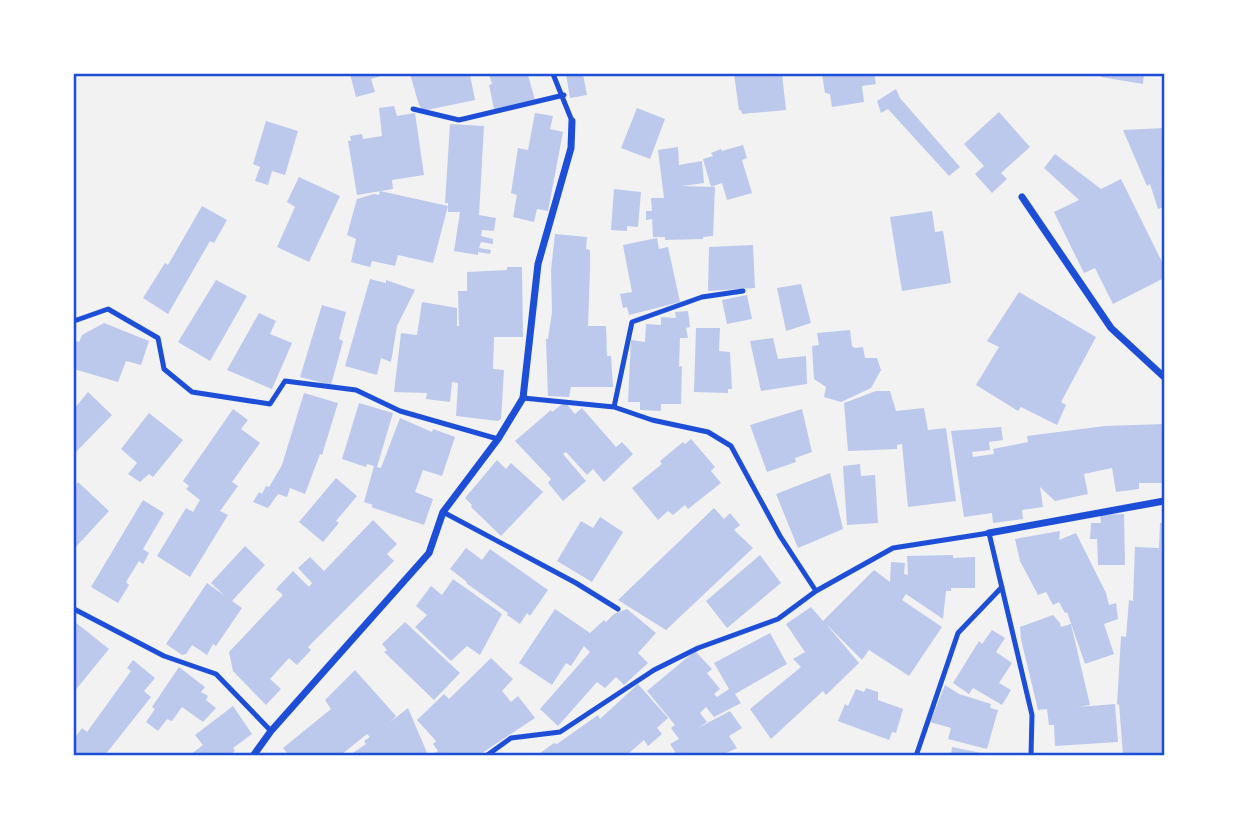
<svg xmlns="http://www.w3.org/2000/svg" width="1238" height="829" viewBox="0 0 1238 829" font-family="Poppins,sans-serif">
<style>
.building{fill:#bdc9ec}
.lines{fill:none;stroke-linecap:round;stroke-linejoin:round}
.service{stroke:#1d4ed8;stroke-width:5}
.minor{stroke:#1d4ed8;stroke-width:7}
.neatline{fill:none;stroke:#1d4ed8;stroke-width:2.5}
</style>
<rect width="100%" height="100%" fill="#f2f2f2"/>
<!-- building -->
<path class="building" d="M350,74H387L371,79L375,92L356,97Z
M410,74H468L470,75L475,100L427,110L422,109L419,105Z
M489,74L528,75L535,100L494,109L489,85L492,84Z
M566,74H583L587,95L570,98Z
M734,74H782L786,110L742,114L741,110H739Z
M822,74H874L876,84L862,86L864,102L832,107L830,94L825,93Z
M1101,74H1144L1143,84L1101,77Z
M896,89L900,98L960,167L949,176L888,109L881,113L877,101Z
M394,106L397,116L415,113L424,175L392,180L393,189L357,195L348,141H351L350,136L362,134L363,139L382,136L379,108Z
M637,108L665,119L650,159L621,148Z
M999,112L1030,147L1001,173L1007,179L992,193L975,174L984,166L964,144Z
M535,113L553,116L550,129L563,132L548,211L537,209L534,222L513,217L517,195L511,193L518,148L528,150Z
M266,121L298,131L285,175L272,171L268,185L255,181L260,167L253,164Z
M450,124L484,126L479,215L496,218L494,231L482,230L481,236L493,239V244L481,242L479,248L491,250L490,254L478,252V255L454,251L460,212H448V203H445Z
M1164,128V207L1158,209L1150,184L1147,186L1123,130Z
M743,145L747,158L742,160L752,193L727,200L722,183L711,187L703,159L713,156L711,153L721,149L722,151Z
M678,147L679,165L702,161L704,183L682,186L715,187L713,236L703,237V239L665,240V237H653L652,219L646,220V211H652L651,198H664L658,150Z
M1055,154L1101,189L1121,179L1164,266V278L1113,304L1095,268L1084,273L1054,212L1079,200L1044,168Z
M299,177L340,196L309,262L277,247L295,207L287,202Z
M614,189L641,192L638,227L627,226V231L611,230Z
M380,191L448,206L433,263L398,255L395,266L372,261L370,267L351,262L356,239L347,235L357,199L374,194L379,195Z
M202,206L227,220L214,243L210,241L168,314L143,298L165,263L168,265Z
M932,211L935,232L943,231L951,283L902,291L890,217Z
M555,234L587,237L586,249L590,250V268L588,326H606L607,356H611L613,387H571L569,397L548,396L546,339H548L552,312L551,270Z
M657,238L659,249L668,247L680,302L629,315L627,307L623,308L620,294L632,292L623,245Z
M753,245L755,288L708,291L709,247Z
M507,267H522L523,337H494L493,369L504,370L501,419L498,421L456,416L458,383L452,382L450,402L426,399L427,393L394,392L401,333L417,335L422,302L457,308V326H459L458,291H467V272L507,270Z
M370,279L386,283V280L415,290L397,326L391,362L381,358L377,375L345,366Z
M216,280L247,296L210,361L178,342Z
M801,284L811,323L786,331L777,288Z
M1019,292L1096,337L1061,402L1066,405L1057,425L1021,407L1018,411L976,385L999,347L987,341Z
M747,295L752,319L727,324L722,300Z
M322,305L346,312L339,339L343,341L331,385L300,377Z
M688,311L690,327L686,328L688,338H680L679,367L682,366L681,404H661V411L640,410V402H628L631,340L645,342L646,324L661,325V317L676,318L675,312Z
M259,313L276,321L270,334L292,343L272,389L227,370Z
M104,323L149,341L141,365L126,361L118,382L74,369V347L76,341L79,342L82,335Z
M696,328H720L719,351L730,352L732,389H728V393L694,392Z
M850,330L852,346L855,348L863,347L865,358H877L881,370L871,388L841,402L824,397L826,387L814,379L812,346L819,345L817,333Z
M773,338L778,359L806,356L807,384L761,391L750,341Z
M876,391H890L896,411L924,408L928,430L946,428L956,501L908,507L902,444L897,445V449L848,451L844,403Z
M88,392L112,415L74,454V409Z
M304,393L338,403L322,455L320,454L305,494L290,488L287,497L278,494L268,508L253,502L259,492L262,494L266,486L269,487L282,465Z
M565,402L575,414L582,408L616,447L622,442L633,454L604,482L593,469L587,475L566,452L563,454L586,481L563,501L548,483L551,479L515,441L551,410L552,412Z
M359,403L393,413L377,467L381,468L400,418L432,432L433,429L455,437L442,476L423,470L415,492L433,499L424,525L371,507L373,505L364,502L374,466L367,464L366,467L342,459Z
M233,409L248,420L241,429L260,443L232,482L238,486L220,511L228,515L190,577L157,556L186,508L193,512L200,500L186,489L189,486L183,481Z
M802,409L812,452L795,458L796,462L767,472L750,425Z
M149,413L183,440L153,477L149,474L140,482L128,474L137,463L121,449Z
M1164,424V483H1139V489L1116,492L1112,468L1084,474L1088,494L1055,501L1040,487L1043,507L1022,510L1023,519L993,523L992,513L964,517L951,431L1001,427L1003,440L989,442L990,450L972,452L973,457L994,454L993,449L1028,442L1027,436L1105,426Z
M691,439L715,467L711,471L721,483L688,509L685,505L673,515L668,511L658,520L632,488L662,464L660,461L683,442L685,444Z
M497,460L506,469L511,463L543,492L501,536L471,507L472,505L465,498Z
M860,464L861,476L875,475L878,523L847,525L843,466Z
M830,473L843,529L798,548L776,494Z
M336,478L357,496L336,521L339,523L323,542L299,522Z
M78,482L109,511L74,549V487Z
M143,500L164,513L143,549L149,553L143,564L139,561L126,582L129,585L118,603L91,587Z
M714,508L724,519L730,513L740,525L734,530L753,548L666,630L618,600Z
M1124,514L1125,565H1098L1097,539H1090L1091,523H1101L1100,515Z
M600,517L623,532L592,582L557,561L581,521L593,528Z
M373,520L397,544L387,554L394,561L308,647L311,650L297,665L289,658L270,679L281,689L266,705L233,671L229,652L283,595L276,589L293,571L309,587L312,583L298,568L310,557L324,571Z
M1160,523H1164V755H1123L1119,704L1117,705L1121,636L1126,637L1129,600L1133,601L1135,547L1159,548Z
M1060,531L1059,540L1076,533L1106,593L1109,605L1116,603L1118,619L1104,624L1114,654L1085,664L1067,612L1065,613L1059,602L1053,605L1046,592L1038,595L1020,561L1015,539Z
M245,546L265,565L232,601L242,608L216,646L213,644L207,655L192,645L186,654L182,655L166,644L207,583L225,596L211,583Z
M466,548L482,560L490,549L548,590L530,616L527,613L520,624L507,615L508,613L466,583L467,582L450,569Z
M760,555L781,583L727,628L706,601Z
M953,555V558L975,557V588H951V591H946L943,619L906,594L902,600L942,627L909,676L869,650L862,660L826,624L859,663L826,695L823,691L771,739L750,709L801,667L793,659L805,652L786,624L811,607L823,621L874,570L890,582L891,562L905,563L904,574L908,575L907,556Z
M453,579L502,614L480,655L467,646L451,661L415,627L427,615L416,606L431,586L442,595Z
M555,609L590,633L604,620L606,622L614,614L627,609L656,633L638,653L648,663L624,685L616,677L605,688L597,682L558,726L540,709L590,652L584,646L571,666L566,663L552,685L519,663Z
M1053,615L1060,623L1061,627L1071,624L1090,705L1078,707L1115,704L1118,742L1055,746L1054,725H1049L1047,709L1038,710L1021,639L1020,627Z
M75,622L109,649L74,692V624Z
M405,622L460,673L434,700L384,652L387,650L382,644Z
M992,630L1005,638L996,652L1012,663L999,683L1011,690L1002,705L973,688L969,694L953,683L979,641L982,644Z
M770,633L787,664L735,694L741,703L714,717L706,707L700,713L707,722L698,728L730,711L742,728L729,736L737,748L722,755H677L670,744L679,739L671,728L675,725L647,691L695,651L712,669L707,673L720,689L714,694L717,697L729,689L714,663Z
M491,658L513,679L502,691L511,702L518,696L535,718L479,755H435L433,754L438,751L433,744L436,741L417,720L444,694L449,699Z
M133,660L155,678L144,691L151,697L105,755H74V739L82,728L87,732L131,671L127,668Z
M179,667L205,687L201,692L208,696L206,700L216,708L203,722L182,707L172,721L167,719L158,731L146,722L155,709L152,707Z
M355,670L396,716L390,722L408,708L428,755H350L366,744L364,741L370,737L367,734L341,755H289L283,748L331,709L325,700Z
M638,684L668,718L657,728L662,734L648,746L644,740L627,755H541L539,754L554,743L557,744L598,715L600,719Z
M945,685L959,694L991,704L990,708L998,710L987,749L948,739L951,728L930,722Z
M866,688L878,692V700L903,709L896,733L892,732L889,740L838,721L845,704L848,706L856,689L864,692Z
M233,706L252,734L233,748L235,751L230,755H190L203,745L195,735Z
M952,747L986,754V755H951Z"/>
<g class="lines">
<!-- service -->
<path class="service" d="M553,74L572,121
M413,109L459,120L564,95
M74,321L108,309L158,338L164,369L192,392L270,404L285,381L356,390L400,411L498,439
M523,398L614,407L652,420L708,432L731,446L780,536L816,591
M614,407L632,322L702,297L743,291
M443,512L576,583L618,609
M74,609L164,656L216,674L271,731
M486,756L511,738L560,732L654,670L698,648L778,619L816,591L893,548L989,533L1032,715L1031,756
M916,756L958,633L1002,587"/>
<!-- minor -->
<path class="minor" d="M1022,197L1111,328L1164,377
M989,533L1164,501
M253,756L271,731L429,553L443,512L498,439L523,398L538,264L571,148L572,121"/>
</g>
<!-- border -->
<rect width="1238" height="829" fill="none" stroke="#ffffff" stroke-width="150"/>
<rect x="75" y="75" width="1088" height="679" class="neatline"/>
</svg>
